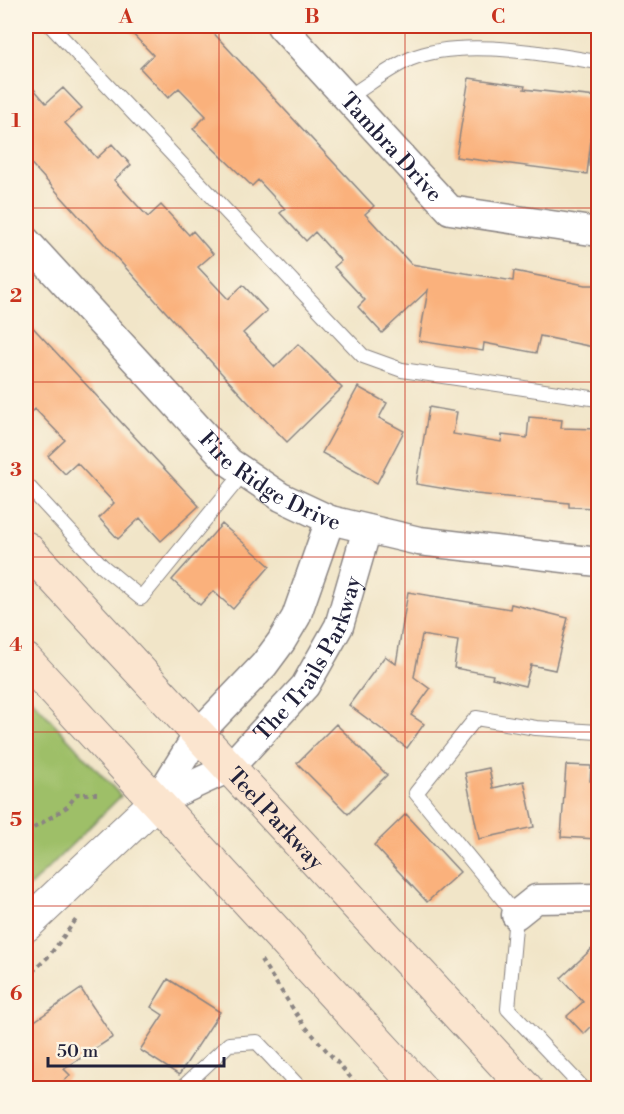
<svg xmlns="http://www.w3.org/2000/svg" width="624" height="1114" viewBox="0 0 624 1114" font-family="'Libre Bodoni',serif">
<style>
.green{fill:#9ebf68;stroke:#607052;stroke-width:1.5}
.building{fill:#fab17b}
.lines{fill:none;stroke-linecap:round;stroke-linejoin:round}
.service-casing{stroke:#8a8482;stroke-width:16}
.minor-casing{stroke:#8a8482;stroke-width:31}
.tertiary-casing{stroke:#8a8482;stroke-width:35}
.secondary-casing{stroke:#8a8482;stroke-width:35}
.path{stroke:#8a8482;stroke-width:4;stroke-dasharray:4.5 4.5;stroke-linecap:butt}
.service{stroke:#fff;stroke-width:14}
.minor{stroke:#fff;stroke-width:28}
.tertiary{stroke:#fff;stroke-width:33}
.secondary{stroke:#fbe5cf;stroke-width:33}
.grid{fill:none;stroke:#c8321e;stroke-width:1.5;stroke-opacity:0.55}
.labels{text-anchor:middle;stroke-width:4.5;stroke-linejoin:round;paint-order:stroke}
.street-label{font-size:22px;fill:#22223b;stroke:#fcf5e5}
.neatline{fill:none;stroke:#c8321e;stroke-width:2}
.grid-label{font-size:20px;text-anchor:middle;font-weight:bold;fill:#c8321e}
</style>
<rect width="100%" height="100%" fill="#fcf5e5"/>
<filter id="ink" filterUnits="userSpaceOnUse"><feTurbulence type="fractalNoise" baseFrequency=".0167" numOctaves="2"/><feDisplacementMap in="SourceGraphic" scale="12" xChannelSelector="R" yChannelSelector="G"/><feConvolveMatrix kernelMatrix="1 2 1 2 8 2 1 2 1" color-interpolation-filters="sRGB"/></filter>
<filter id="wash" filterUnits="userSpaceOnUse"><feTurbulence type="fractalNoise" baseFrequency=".008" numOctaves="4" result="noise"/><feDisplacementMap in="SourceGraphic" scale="24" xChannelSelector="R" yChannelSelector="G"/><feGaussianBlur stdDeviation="1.35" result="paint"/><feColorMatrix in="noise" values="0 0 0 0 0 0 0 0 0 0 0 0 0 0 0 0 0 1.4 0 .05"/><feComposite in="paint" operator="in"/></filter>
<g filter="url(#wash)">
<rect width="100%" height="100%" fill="#f1e5c8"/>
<!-- green -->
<path class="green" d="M26,693L121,796L26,890Z"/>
<g id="blocks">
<!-- building -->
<path class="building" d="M125,26H207L374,206L365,214L411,264L513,281L514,271L585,285H598V348L540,336L536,353L484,343L483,351L419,341L428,290L382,333L358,307L365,300L334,267L341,261L315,232L306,241L280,213L285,209L258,180L252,186L193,129L206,116L179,88L168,98L140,68L153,55Z
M469,78L525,86L524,89L596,97L587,174L456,157Z
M26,80L46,103L63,88L82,108L65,123L97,158L112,144L131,165L114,180L148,217L161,205L189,235L193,231L213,254L198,267L228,299L243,285L267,311L243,333L275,367L298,344L342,388L287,442L244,398L26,158Z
M26,320L199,506L161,541L140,518L118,539L99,518L114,503L77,463L65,474L48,456L65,440L35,409L26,418Z
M358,387L387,403L379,418L404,431L377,483L322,453Z
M429,407L457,412L453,434L501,442L502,435L527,438L529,417L562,420L561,428L598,429V508L569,507V503L476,494L416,484Z
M222,524L270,566L233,609L213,591L200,605L172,580Z
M408,592L510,609L511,604L568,618L555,670L531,665L525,686L492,678L493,675L454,668L458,641L422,635L414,677L430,689L411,715L424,724L407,748L349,705L385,656L396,664Z
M336,724L387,775L348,814L297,763Z
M566,765L591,766L590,781H598V839L561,837Z
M489,768L493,788L524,781L534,827L479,839L465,773Z
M406,814L460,872L427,902L374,845Z
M598,943V1020L584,1034L567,1016L583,1002L561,978Z
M168,979L220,1012L179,1075L140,1050L163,1015L151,1007Z
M81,989L113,1037L64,1069L70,1075L55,1089H26V1027Z"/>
</g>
</g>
<g filter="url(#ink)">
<use href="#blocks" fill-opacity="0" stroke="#8a8482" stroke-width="1.5"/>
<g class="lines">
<defs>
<path id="service" d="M51,26L363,356L402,370L598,399
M347,98C368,85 388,69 410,59C461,37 545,54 598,62
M26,484L102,566L141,598L244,472
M182,1088L229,1044L257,1042L300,1088
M583,1088L508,1009L516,915L416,793L476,718L536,728L598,732"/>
<g id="minor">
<path id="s1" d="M281,26L450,210L598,232"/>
<path id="s2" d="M26,241L229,462L281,497L330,520L419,541L598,562"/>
<path id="s3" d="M156,802L229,768L305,686L339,626L367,529"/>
<path d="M156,802L198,734L264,665L281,642L296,617L330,520"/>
<path d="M516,915L536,899L598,898"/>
</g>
<path id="tertiary" d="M26,925L156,802"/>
<g id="secondary">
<path id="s4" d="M26,548L526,1088"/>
<path d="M26,660L420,1088"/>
</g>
</defs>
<!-- service casing -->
<use href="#service" class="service-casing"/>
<!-- minor casing -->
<use href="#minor" class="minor-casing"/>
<!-- tertiary casing -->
<use href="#tertiary" class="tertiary-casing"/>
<!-- secondary casing -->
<use href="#secondary" class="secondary-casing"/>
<!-- path -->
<path class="path" d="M26,833L67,807L77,794H97
M261,960L303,1024L360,1088
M26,978L49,956L78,917"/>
<!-- service -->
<use href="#service" class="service"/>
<!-- minor -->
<use href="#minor" class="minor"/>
<!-- tertiary -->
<use href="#tertiary" class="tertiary"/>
<!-- secondary -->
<use href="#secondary" class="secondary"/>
</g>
</g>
<!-- grid -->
<path class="grid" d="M219,26V1088M405,26V1088M26,208H598M26,382H598M26,557H598M26,732H598M26,906H598"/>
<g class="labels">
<!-- street labels -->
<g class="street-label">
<text dy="8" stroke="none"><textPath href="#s1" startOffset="164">Tambra Drive</textPath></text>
<text dy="8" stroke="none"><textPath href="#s2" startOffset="345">Fire Ridge Drive</textPath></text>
<text dy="8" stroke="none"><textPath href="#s3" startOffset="218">The Trails Parkway</textPath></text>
<text dy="8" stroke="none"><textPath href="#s4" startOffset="368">Teel Parkway</textPath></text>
</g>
</g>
<!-- margin -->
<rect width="624" height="1114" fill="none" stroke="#fcf5e5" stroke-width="66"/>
<!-- scale -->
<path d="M48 1057v9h176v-9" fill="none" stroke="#22223b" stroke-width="3"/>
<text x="57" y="1057" font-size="18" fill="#22223b" stroke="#fcf5e5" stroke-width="4.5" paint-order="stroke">50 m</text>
<rect x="33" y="33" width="558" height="1048" class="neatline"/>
<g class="grid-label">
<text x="126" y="23">A</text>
<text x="312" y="23">B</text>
<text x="498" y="23">C</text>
<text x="16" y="127">1</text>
<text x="16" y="302">2</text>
<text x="16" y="476">3</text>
<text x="16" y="651">4</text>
<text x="16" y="826">5</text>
<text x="16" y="1000">6</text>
</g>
</svg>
